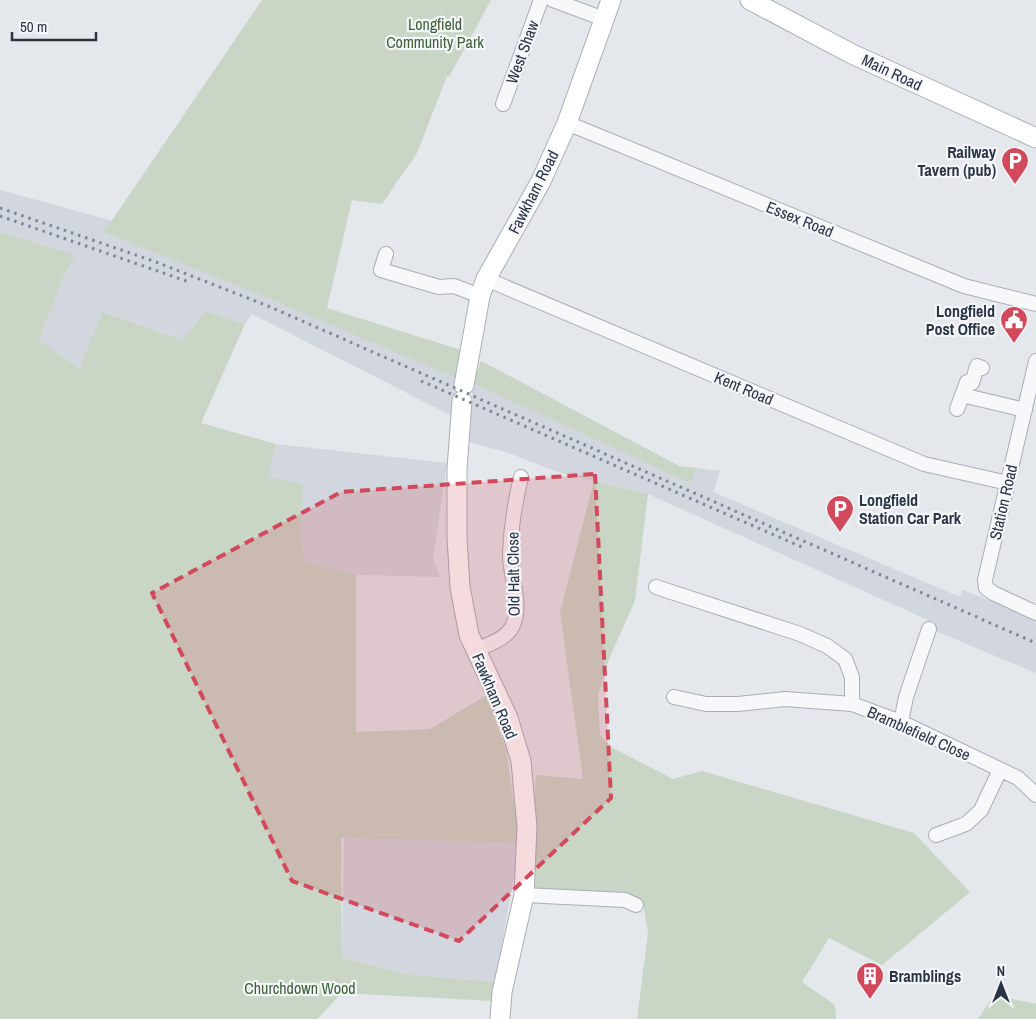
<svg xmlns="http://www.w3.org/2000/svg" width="1036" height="1019" viewBox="0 0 1036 1019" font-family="'Archivo Narrow',sans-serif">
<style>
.built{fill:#d2d6de}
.green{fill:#c9d6c5}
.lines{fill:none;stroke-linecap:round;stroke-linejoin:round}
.street-casing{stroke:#a9aeb7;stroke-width:16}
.secondary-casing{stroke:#a9aeb7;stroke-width:21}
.street{stroke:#f7f8fa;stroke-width:14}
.secondary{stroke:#fff;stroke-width:19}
.rail{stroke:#7d8696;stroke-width:3;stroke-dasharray:2.5 5;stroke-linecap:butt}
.marked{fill:#d1495b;fill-opacity:0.2;stroke:#d1495b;stroke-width:4;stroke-dasharray:10 6;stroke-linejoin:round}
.labels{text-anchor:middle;stroke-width:4.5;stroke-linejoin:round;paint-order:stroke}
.park-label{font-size:16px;fill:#3f6138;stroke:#f4f6f9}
.street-label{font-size:16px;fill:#2b3445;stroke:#f4f6f9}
.poi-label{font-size:16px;font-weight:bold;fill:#2b3445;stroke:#f4f6f9;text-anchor:end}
</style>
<rect width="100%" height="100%" fill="#e4e7ec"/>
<!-- built -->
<path class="built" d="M0,190L113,221L288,300L461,350L452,416L252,314L245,324L205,311L183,340L104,312L79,368L39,340L63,278L74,255L0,232Z
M481,361L679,466L720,471L713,492L960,597L963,590L1036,619V673L926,627L929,621L919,616L648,494L557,472L506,452L469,442L473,383Z
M276,444L447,463L433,559L440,577L356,575L306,562L300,531L303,485L267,477Z
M344,838L520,843L495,982L404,974L342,957Z"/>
<!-- green -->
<path class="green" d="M262,0H491L449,77L447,76L417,153L382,204L352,200L327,308L461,350L457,378L275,301L104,232Z
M0,232L75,255L63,278L39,340L79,368L103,312L183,340L205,311L245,324L201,423L276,444L268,477L303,484L300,531L306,562L356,575V732L430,729L487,695L506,749L520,843L341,838L342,957L404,974L495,982L493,1001L342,993L317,1019H0Z
M481,361L679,466L697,468L690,483L473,383Z
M594,481L648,494L635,601L609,659L598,695L600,735L611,747L673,779L702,771L914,833L970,892L882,965L829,938L802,982L835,1005L836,1019H637L648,933L643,903L627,896L532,889L529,862L536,775L583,779L560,612Z
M994,995L1036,1004V1019H978Z"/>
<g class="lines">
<defs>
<path id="street" d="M553,0L604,19
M503,104L541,0
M567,123L964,286L1036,304
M386,254L381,270L439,287L454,286L480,296
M486,279L924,464L1008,483
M1036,361L985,580L986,588L993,593L1036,613
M962,395L1025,410
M957,409L967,382L972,383L977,366L982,368
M656,587L800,634L827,646L845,659L852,677V704
M476,650C489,644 507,639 513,625C523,603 509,575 510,553C511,527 515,502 521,477
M674,697L706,704H738L785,699L852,704L901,722L1018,778L1036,795
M901,722L906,697L929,629
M936,835L966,824L981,810L1000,770
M524,895L625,900L636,905"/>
<path id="secondary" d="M750,0L852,54L1036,138
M464,385L480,296L486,279L541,181L567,123L611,0
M462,401L457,469V537L460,587L469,635L508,718L521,761L527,827L524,895L502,992L500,1019"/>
</defs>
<!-- street casing -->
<use href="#street" class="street-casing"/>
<!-- secondary casing -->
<use href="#secondary" class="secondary-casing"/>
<!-- street -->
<use href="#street" class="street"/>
<!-- secondary -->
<use href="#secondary" class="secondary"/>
<!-- rail -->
<path class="rail" d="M0,208L156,262L268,306L1036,643
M0,216L189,282
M421,381L804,548"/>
</g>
<!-- marked area -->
<path class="marked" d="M595,474L611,798L459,941L292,881L152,593L341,492Z"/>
<!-- icons -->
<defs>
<symbol id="parking-pin" viewBox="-11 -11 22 30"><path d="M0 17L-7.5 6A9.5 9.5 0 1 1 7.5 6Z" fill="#d1495b" stroke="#f4f6f9"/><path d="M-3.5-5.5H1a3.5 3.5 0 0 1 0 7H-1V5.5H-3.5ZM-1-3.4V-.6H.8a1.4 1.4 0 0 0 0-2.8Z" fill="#fff"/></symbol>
<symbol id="civic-pin" viewBox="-11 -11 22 30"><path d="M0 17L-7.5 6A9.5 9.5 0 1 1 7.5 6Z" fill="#d1495b" stroke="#f4f6f9"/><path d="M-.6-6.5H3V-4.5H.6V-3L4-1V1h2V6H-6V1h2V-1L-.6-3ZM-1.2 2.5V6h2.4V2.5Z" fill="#fff"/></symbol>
<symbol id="building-pin" viewBox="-11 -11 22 30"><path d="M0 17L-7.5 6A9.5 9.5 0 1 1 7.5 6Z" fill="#d1495b" stroke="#f4f6f9"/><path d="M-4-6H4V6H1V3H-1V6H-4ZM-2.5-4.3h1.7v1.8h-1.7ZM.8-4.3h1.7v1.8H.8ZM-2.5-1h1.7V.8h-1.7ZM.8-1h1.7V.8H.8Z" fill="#fff"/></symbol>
</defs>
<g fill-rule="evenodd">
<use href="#parking-pin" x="999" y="145" width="32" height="43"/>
<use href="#civic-pin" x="998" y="304" width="32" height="43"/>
<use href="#parking-pin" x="824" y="493" width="32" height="43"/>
<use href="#building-pin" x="854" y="960" width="32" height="43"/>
</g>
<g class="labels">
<!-- park labels -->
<g class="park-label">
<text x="435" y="30">Longfield<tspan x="435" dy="18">Community Park</tspan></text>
<text x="300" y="994">Churchdown Wood</text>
</g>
<!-- street labels -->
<g class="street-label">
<text transform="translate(522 52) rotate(-70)" y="6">West Shaw</text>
<text transform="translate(892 72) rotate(25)" y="6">Main Road</text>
<text transform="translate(533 192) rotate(-63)" y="6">Fawkham Road</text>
<text transform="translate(800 219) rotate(22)" y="6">Essex Road</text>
<text transform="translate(744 388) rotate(23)" y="6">Kent Road</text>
<text transform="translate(1003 502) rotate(-77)" y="6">Station Road</text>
<text transform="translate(513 574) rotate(-91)" y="6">Old Halt Close</text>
<text transform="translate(495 696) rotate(67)" y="6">Fawkham Road</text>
<text transform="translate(919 733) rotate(24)" y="6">Bramblefield Close</text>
</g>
<!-- poi labels -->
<g class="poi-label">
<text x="996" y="158">Railway<tspan x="996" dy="18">Tavern (pub)</tspan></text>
<text x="995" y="317">Longfield<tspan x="995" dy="18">Post Office</tspan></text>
<text x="859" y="506" text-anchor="start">Longfield<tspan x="859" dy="18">Station Car Park</tspan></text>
<text x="889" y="982" text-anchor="start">Bramblings</text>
</g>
</g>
<!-- north arrow -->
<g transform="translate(1001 984)" stroke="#f4f6f9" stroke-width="4" paint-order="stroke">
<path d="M0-4L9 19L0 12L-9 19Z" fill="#2b3445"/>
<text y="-8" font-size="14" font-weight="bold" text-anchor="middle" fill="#2b3445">N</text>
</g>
<!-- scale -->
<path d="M12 32v8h84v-8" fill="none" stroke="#2b3445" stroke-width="2.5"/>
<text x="20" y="32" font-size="15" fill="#2b3445" stroke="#f4f6f9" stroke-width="4" paint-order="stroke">50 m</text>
</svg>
